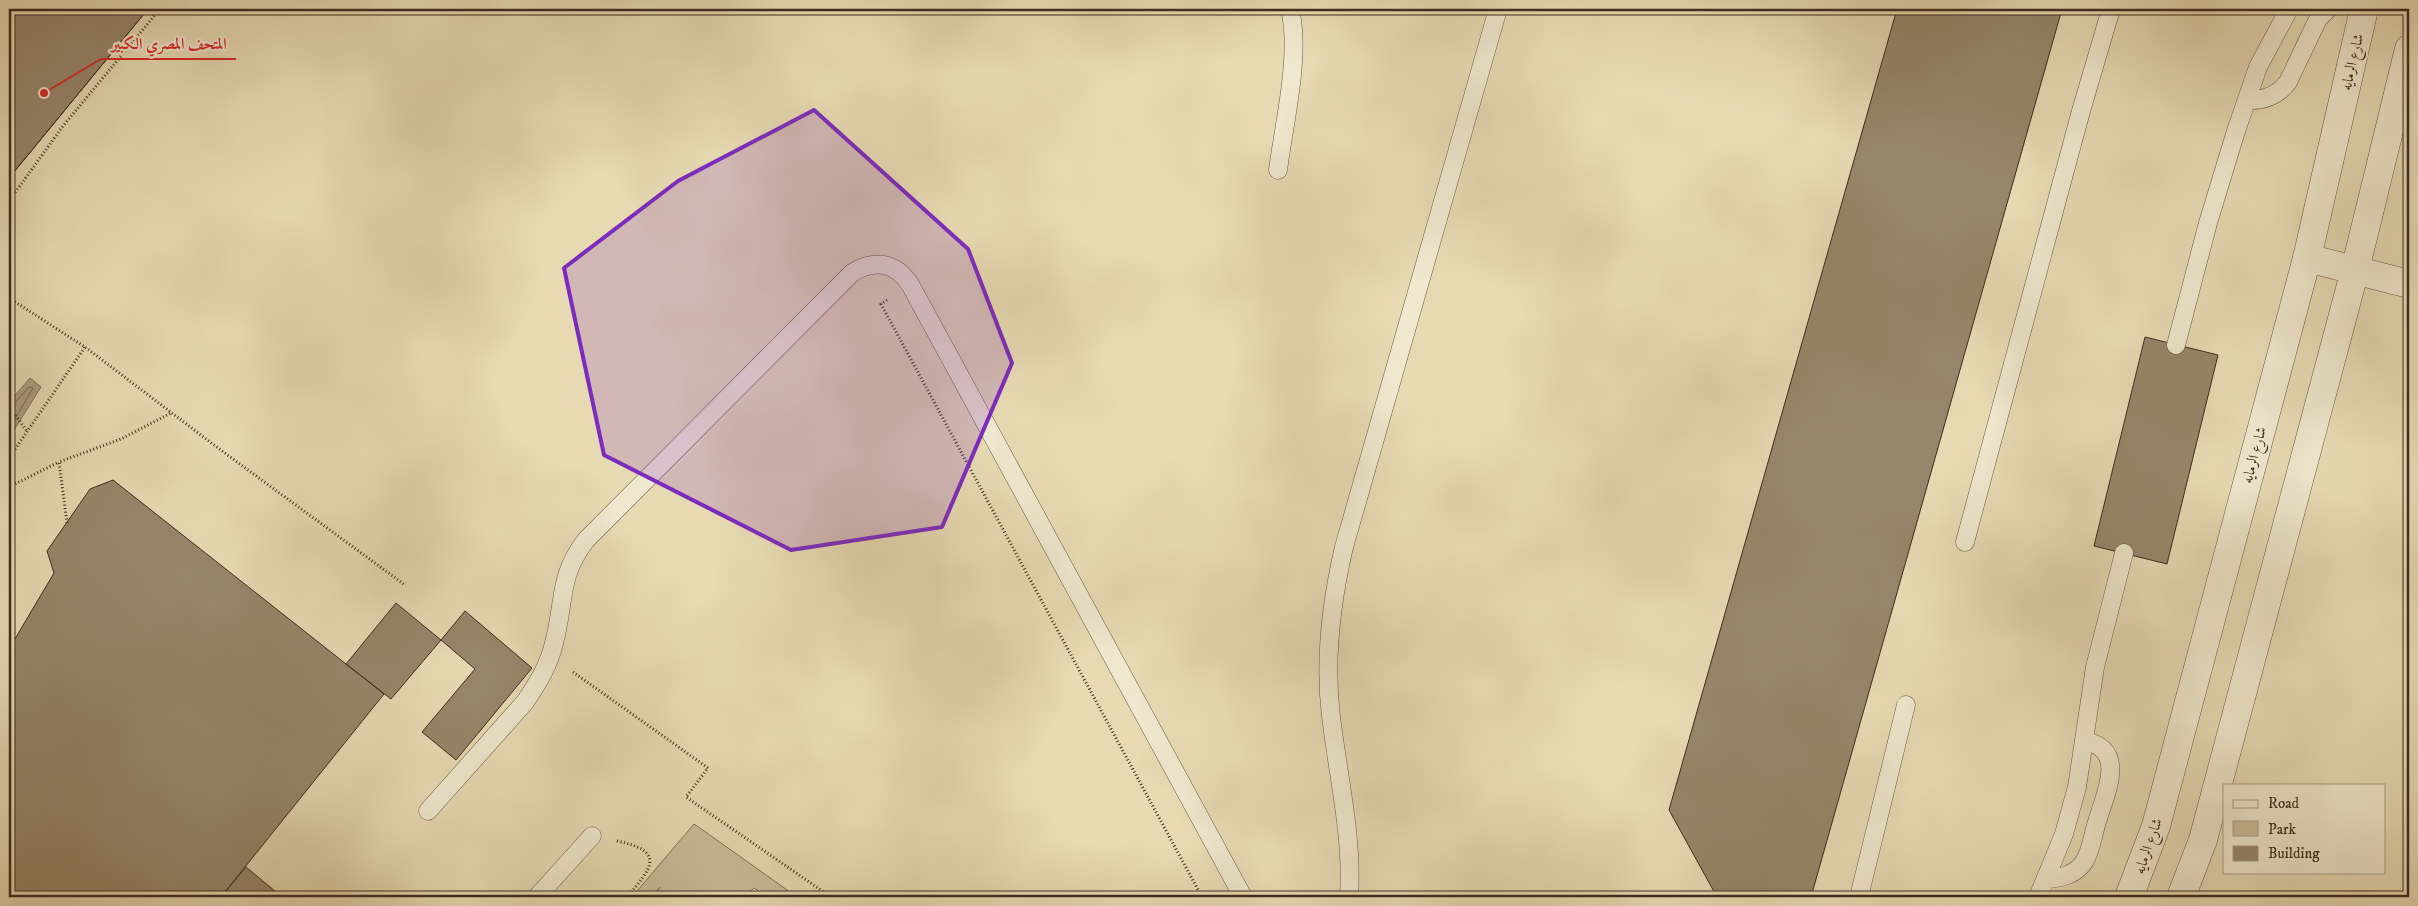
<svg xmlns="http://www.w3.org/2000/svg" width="2418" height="906" font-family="'IM FELL DW Pica',Amiri,serif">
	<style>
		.green { fill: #cabc9a; stroke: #84745c }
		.water { fill: #ae9e81; stroke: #82705a }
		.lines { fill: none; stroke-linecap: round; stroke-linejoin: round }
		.shore { stroke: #766450; stroke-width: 1 }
		.building { fill: #96866c; stroke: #3f2b1f }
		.service-casing { stroke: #695744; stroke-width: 19 }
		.minor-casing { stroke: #695744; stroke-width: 29 }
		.tertiary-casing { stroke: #695744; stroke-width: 29 }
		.path { stroke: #3f2b1f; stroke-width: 3; stroke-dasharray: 1 2.5; stroke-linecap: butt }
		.service { stroke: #efe7ce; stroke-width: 18 }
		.minor { stroke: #efe7ce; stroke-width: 28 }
		.tertiary { stroke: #efe7ce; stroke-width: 28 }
		.marked { fill: #7b2cbf; fill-opacity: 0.2; stroke: #7b2cbf; stroke-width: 4; stroke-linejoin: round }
		.labels { text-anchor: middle; stroke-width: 4.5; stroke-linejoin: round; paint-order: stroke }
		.street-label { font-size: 15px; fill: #3f2b1f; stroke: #efe7ce }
		.leader { fill: none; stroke: #d62828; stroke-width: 2 }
		.callout-dot { fill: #d62828; stroke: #efe7ce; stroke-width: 2 }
		.callout-label { font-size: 16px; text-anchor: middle; font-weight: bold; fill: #d62828; stroke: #efe7ce; stroke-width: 4.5; stroke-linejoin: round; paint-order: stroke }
	</style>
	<rect width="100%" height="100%" fill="#e7dab3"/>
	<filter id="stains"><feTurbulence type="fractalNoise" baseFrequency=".004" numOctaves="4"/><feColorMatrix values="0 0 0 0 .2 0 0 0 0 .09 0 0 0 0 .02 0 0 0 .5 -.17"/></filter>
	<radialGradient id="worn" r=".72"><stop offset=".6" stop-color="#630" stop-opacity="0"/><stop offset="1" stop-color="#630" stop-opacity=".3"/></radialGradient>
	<path class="green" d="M694,824L707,833L797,897H768L754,888L745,897H653L660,887L652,897H632Z"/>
	<path class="water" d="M30,378L41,387L9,438V402Z"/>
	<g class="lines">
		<path class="shore" d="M9,405L14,404L29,387L33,388L9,429"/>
	</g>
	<path class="building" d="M9,9H148L9,178Z
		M9,9H148L9,178Z
		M1897,9H2062L1811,897H1717L1669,810Z
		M2145,337L2218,355L2167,564L2094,546Z
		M113,480L384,694L221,897H9V649L54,573L47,551L90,489Z
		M396,603L441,640L391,699L346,664Z
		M465,611L532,668L456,760L422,732L475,669L441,640Z
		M246,867L282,897H221Z"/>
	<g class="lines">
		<defs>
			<path id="service" d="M2247,100C2264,101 2278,95 2288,82L2318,19L2328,9
				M1278,170C1284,123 1301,55 1290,9
				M2176,345L2208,223L2236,131L2258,67L2289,9
				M1965,542L2081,111L2111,9
				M428,811L525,702C538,683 549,665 554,643C565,602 558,576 586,540L852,273C875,258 897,263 911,286L1243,897
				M2047,879C2061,878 2075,875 2084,862C2091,852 2093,834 2097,822C2105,794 2128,750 2085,741
				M537,897L592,836
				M1349,897C1353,836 1338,777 1331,716C1324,659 1331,603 1344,547L1498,9
				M1859,897L1906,705
				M2038,897L2064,834L2077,787L2095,667L2124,553"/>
			<path id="minor" d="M2307,258L2409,284"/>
			<path id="tertiary" d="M2129,897L2156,826L2307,258L2364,9
				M2181,897L2203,840L2355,270L2409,49"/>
		</defs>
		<use href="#service" class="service-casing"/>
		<use href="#minor" class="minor-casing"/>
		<use href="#tertiary" class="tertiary-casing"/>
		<path class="path" d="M9,201L63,126L160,9
			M9,298L85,347L218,448L405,585
			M887,300L881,304L1202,897
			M9,407L27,431
			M9,458L85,347
			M9,487L59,462
			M67,523L59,462L121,439L171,413
			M573,672L708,768L686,797L831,897
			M617,841C667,851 651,869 627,897
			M754,897L757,893L762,897"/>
		<use href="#service" class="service"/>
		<use href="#minor" class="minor"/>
		<use href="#tertiary" class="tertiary"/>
	</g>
	<path class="marked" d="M814,110L968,249L1012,363L942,527L791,550L604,455L564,268L678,181Z"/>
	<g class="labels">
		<g class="street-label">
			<text transform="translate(2352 62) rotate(-77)" y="5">شارع الرمايه</text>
			<text transform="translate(2254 455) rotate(-75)" y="5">شارع الرمايه</text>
			<text transform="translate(2148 846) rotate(-71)" y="5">شارع الرمايه</text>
		</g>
	</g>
	<path class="leader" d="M44 93L101 59H236"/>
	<circle class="callout-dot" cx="44" cy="93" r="5"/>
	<g class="callout-label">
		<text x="169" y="49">المتحف المصري الكبير</text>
	</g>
	<rect width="2418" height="906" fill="none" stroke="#e7dab3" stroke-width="30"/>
	<rect x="10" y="10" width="2398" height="886" fill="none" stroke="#3f2b1f" stroke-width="2.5"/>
	<rect x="15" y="15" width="2388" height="876" fill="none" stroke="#3f2b1f"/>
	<rect x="2223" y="784" width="162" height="90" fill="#efe7ce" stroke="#a99c88"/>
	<rect x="2233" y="800" width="25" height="8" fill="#efe7ce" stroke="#a99c88"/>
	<text x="2268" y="808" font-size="15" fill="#3f2b1f">Road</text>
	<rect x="2233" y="821" width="25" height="15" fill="#cabc9a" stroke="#a99c88"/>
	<text x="2268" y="834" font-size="15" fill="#3f2b1f">Park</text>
	<rect x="2233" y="846" width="25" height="15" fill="#96866c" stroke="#a99c88"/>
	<text x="2268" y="858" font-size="15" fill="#3f2b1f">Building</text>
	<rect width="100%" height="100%" filter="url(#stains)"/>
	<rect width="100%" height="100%" fill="url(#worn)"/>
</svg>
